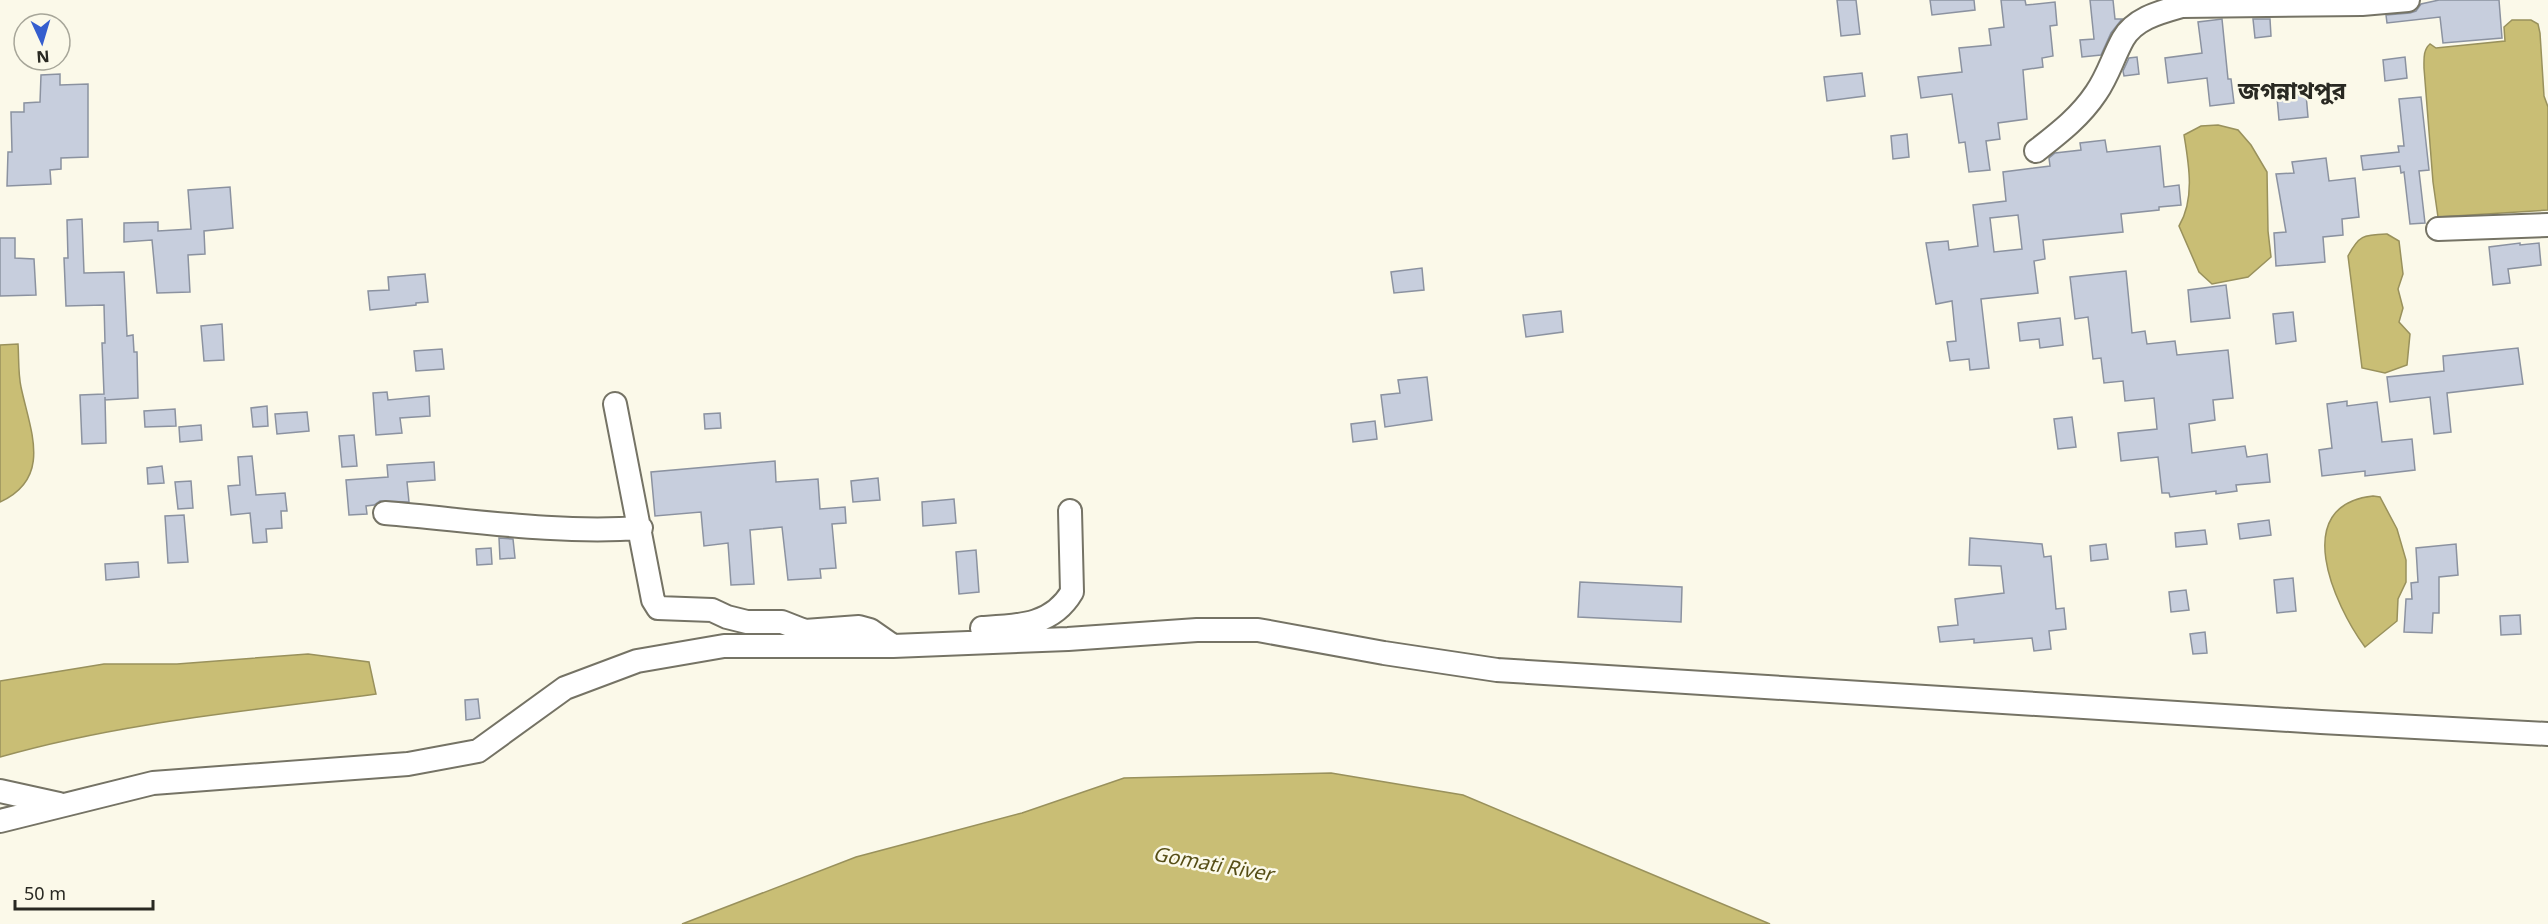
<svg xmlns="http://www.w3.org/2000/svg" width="2548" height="924" font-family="Georgia,'Noto Sans Bengali',serif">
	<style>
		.water { fill: #c9be75; stroke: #99915c; stroke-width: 1.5 }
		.building { fill: #c7cedd; stroke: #8b92a0; stroke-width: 1.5; fill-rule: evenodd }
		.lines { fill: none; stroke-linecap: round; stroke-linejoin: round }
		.minor-casing { stroke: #757365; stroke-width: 26 }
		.minor { stroke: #fff; stroke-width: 22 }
		.labels { text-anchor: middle; stroke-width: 5; stroke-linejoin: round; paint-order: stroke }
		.water-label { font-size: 20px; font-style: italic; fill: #564e16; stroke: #fbf9e9 }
		.district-label { font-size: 24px; font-weight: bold; fill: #292922; stroke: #fbf9e9 }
	</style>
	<rect width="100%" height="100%" fill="#fbf9e9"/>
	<path class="water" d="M2512,20H2531L2538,24L2540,33L2544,96L2548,107V210L2438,217L2433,182L2424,68C2424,59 2423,50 2430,44L2436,48L2505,41L2504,27Z
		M2218,125L2238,130L2251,145L2267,172L2268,231L2271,257L2248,277L2212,284L2199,272L2179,226C2195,199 2189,165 2184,135L2201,126Z
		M2387,234L2399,241L2403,274L2398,289L2403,308L2399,322L2410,334L2407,365L2385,373L2362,368L2348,256C2359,235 2363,235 2387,234Z
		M18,344C19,358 18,373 21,387C30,430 53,478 0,502V345Z
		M2373,496L2380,497L2397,529L2406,560V582L2398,599L2397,621L2365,647C2334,605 2289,505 2373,496Z
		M308,654L369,662L376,694C250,711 122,722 0,757V681L104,664H177Z
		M1331,773L1463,795L1770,924H682L856,857L1022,813L1124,778Z"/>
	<path class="building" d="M1837,0H1856L1860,34L1841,36Z
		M1930,0H1974L1975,10L1932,15Z
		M2001,0H2025L2026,5L2055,2L2057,25L2050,26L2053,56L2042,58L2043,67L2023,70L2027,119L1998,123L2000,139L1986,141L1990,170L1969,172L1965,142L1959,143L1952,94L1921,98L1918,77L1962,72L1959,48L1991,45L1989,29L2004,27Z
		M2090,0H2113L2115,19H2122L2111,33L2101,55L2082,57L2080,40L2094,39Z
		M2439,0H2499L2502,38L2443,43L2440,17L2387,23L2386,15L2410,13L2416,11L2421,4Z
		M2222,19L2228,79H2231L2234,103L2210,106L2207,78L2168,83L2165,58L2202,53L2198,22Z
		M2253,19H2270L2271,36L2255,38Z
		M2137,57L2139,74L2124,76L2123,71L2129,58Z
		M2405,57L2407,78L2385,81L2383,60Z
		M1862,73L1865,96L1827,101L1824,77Z
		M60,74V85L88,84V157L61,158V169L50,170L51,184L7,186L8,152H12L11,112H24V103L40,102L41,75Z
		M2306,94L2308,117L2279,120L2277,97Z
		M2421,97L2429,170L2419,171L2425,223L2410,224L2404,172L2401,173L2400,166L2363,170L2361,156L2399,152L2398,146H2404L2399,99Z
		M1907,134L1909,157L1893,159L1891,136Z
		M2105,140L2107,152L2160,146L2164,187L2179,185L2181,205L2159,207V210L2121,214L2123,232L2043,240L2045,259L2034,261L2038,293L1981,299L1989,368L1970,370L1969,359L1950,361L1947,342L1956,341L1952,301L1936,304L1926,243L1948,241L1949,250L1978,246L1973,205L2006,201L2003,172L2050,166L2049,158L2055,153L2081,150L2080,143ZM2018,215L2022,249L1994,252L1990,218Z
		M2326,158L2329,181L2355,178L2359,217L2342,219L2343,235L2323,237L2325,262L2276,266L2274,233L2286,232L2276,174L2294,173L2292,162Z
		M230,187L233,228L204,231L205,254L188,255L190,292L157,293L152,240L124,242V223L158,222V231L191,229L188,190Z
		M82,219L84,273L124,272L127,336L133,335L134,352H137L138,398L105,400V397L106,443L82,444L80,395L104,394L102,343H105L104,305L66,306L64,258H68L67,220Z
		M0,238H15V258L34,259L36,295L0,296Z
		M2520,243V245L2539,243L2541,265L2508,269L2510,283L2493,285L2489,247Z
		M1422,268L1424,290L1394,293L1391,272Z
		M2126,271L2132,333L2145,331L2147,344L2175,341L2177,355L2228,350L2233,398L2213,400L2215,420L2189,424L2192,453L2245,446L2247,457L2267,454L2270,482L2236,485L2237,491L2216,494V491L2170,497L2169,493H2162L2158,457L2121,461L2118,433L2157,429L2154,398L2125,401L2123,381L2104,383L2101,358L2093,359L2088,317L2075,319L2070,277Z
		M425,274L428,302L416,303V305L370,310L368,291L389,290L388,277Z
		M2226,285L2230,318L2191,322L2188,290Z
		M1561,311L1563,332L1526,337L1523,315Z
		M2293,312L2296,341L2276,344L2273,314Z
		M2060,318L2063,345L2040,348L2039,339L2020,341L2018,323Z
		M222,324L224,360L204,361L201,326Z
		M2518,348L2523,384L2447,393L2451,432L2434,434L2430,397L2390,402L2387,377L2444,371L2443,356Z
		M442,349L444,369L416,371L414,351Z
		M1427,377L1432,420L1385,427L1381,395L1400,393L1398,380Z
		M387,392L388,400L429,396L430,416L400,418L402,433L376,435L373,393Z
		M2347,401V406L2377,402L2382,442L2412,439L2415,470L2365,476V471L2322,476L2319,450L2332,448L2327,404Z
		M267,406L268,426L253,427L251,408Z
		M175,409L176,426L145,427L144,411Z
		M307,412L309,431L277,434L275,414Z
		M720,413L721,428L705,429L704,414Z
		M2072,417L2076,447L2058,449L2054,419Z
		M1375,421L1377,439L1353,442L1351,424Z
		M201,425L202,440L180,442L179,427Z
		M354,435L357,466L342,467L339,436Z
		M252,456L256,495L285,493L287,511H281L282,528L266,529L267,542L253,543L250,513L231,515L228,486L240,485L238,457Z
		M775,461L776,482L818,479L820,509L845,507L846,523L832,524L836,568L820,569L821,578L788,580L782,527L750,530L754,584L731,585L728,543L704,546L701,512L655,516L651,472Z
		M434,462L435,480L407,482L409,502L380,501L374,505L366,506L367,514L349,515L346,480L388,477L387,465Z
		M162,466L164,483L148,484L147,468Z
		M878,478L880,500L853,502L851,481Z
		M191,481L193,508L178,509L175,482Z
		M954,499L956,523L923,526L922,502Z
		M184,515L188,562L168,563L165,516Z
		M2269,520L2271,535L2240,539L2238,524Z
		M2205,530L2207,544L2176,547L2175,533Z
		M499,538L513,539L515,558L500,559Z
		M1970,538L2042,544L2044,557L2051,556L2056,609L2064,608L2066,629L2049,631L2051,649L2034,651L2032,638L1974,643V639L1940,642L1938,627L1958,625L1955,599L2004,593L2001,566L1969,565Z
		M2106,544L2108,559L2091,561L2090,546Z
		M2456,544L2458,575L2439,577V613H2433L2432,633L2404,632L2406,599H2412L2411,583L2418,582L2416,548Z
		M491,548L492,564L477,565L476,549Z
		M976,550L979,592L959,594L956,552Z
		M138,562L139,577L106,580L105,564Z
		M2293,578L2296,611L2277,613L2274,580Z
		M1580,582L1682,587L1681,622L1578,617Z
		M2186,590L2189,610L2171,612L2169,592Z
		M2520,615L2521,634L2501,635L2500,616Z
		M2205,632L2207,653L2193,654L2190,634Z
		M478,699L480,718L466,720L465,700Z"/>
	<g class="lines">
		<defs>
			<path id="minor" d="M2036,151C2059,133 2080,117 2096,93C2108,76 2113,57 2123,39C2135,18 2161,12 2182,6L2362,4L2408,0
				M2438,229L2548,225
				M615,404L653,600L658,608L712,610L727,617L747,622H782L805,631L859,627L870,630L893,646
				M385,513C470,520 555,534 641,528
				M982,628C1018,626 1052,626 1072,592L1070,511
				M0,791L59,804
				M0,821L153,783L408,764L478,751L565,688L637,661L724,646H893L1068,639L1197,630H1258L1384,653L1497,670L2321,722L2548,734"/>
		</defs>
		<use href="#minor" class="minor-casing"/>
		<use href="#minor" class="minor"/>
	</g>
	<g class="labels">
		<g class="water-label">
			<text transform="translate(1213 864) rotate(10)" y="7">Gomati River</text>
		</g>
		<g class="district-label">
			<text x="2292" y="99">জগন্নাথপুর</text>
		</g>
	</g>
	<g transform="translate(42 42) rotate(176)"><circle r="28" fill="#fbf9e9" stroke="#a7a699" stroke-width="1.5"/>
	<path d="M0-4.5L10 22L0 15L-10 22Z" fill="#355ece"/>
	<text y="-9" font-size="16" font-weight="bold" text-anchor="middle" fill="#292922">N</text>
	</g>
	<path d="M15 900v9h138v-9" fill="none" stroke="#292922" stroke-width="3"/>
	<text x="24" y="900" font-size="18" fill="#292922" stroke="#fbf9e9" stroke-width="4.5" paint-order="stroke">50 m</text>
</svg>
